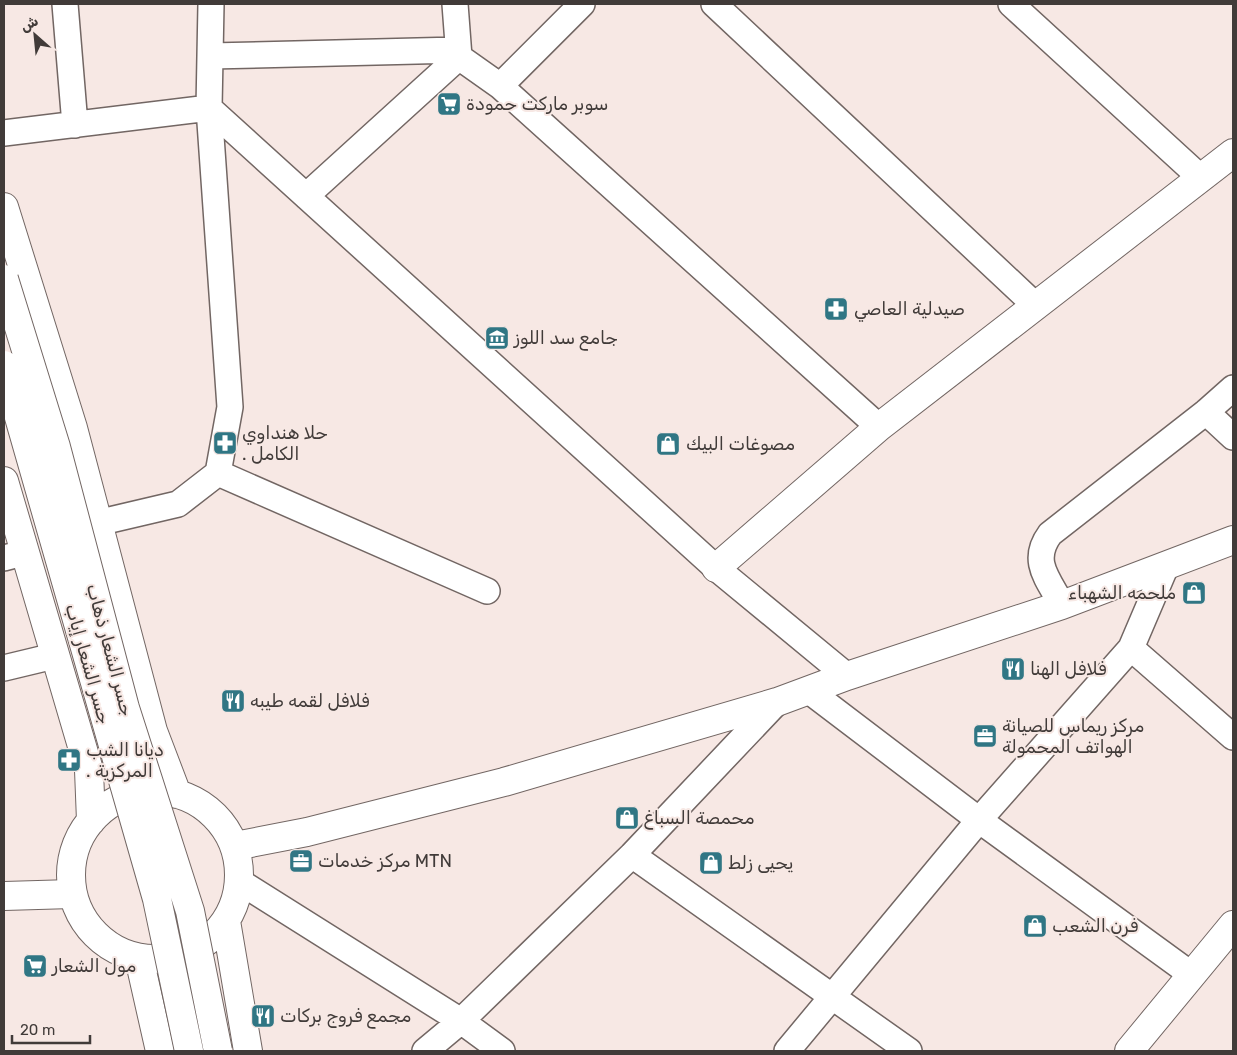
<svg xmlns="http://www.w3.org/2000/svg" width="1237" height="1055" font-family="Rubik,'Noto Naskh Arabic',sans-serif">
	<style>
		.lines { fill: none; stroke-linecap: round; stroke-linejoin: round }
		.minor-casing { stroke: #726663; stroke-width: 28 }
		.tertiary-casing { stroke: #726663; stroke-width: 30 }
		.secondary-casing { stroke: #726663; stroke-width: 30 }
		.primary-casing { stroke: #726663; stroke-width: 30 }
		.minor { stroke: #fff; stroke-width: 25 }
		.tertiary { stroke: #fff; stroke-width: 28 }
		.secondary { stroke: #fff; stroke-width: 28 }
		.primary { stroke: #fff; stroke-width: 28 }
		.primary-bridge-casing { stroke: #726663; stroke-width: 30; stroke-linecap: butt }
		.primary-bridge { stroke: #fff; stroke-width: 28 }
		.labels { text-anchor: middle; stroke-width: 4; stroke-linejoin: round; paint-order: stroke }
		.poi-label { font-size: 18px; fill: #413b39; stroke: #f7e8e4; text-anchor: start }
		.street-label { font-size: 18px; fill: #413b39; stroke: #f7e8e4 }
	</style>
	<rect width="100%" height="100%" fill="#f7e8e4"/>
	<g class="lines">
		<defs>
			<path id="minor" d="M65,4L75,125
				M455,4L459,57L500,86L879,427
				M714,4L1036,306
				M1011,4L1201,178
				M210,56L458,50
				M500,86L582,4
				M4,133L209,108L716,568L847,676
				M306,196L459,57
				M1206,412L1233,437
				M218,473L487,591
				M97,523L178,504L218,473L230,407L209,108L211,4
				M4,558L23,553
				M1062,605C1048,579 1030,561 1050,534L1206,412L1233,388
				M1131,648L1233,737
				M4,668L54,656
				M808,690L979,820L1192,975
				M632,855L909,1051
				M240,882L461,1021L502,1051
				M425,1051L461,1021L632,855L777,702
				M787,1051L979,820L1131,648L1166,566"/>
			<path id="tertiary" d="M716,568L879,427L1233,153
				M1129,1051L1233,925"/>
			<path id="secondary" d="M235,846L307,832L504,782L777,702L847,676L1062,605L1233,540
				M4,896L72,894"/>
			<path id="primary" d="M4,207L73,428L153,731L177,794
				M4,481L89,770L91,821
				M71 875a84 84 0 1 1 168 0a84 84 0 1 1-168 0Z
				M226,921L248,1051
				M139,958L160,1051"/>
		</defs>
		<use href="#minor" class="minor-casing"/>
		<use href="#tertiary" class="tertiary-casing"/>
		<use href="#secondary" class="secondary-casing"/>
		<use href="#primary" class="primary-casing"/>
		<use href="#minor" class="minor"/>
		<use href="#tertiary" class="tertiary"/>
		<use href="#secondary" class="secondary"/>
		<use href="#primary" class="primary"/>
		<defs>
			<path id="primary-bridge" d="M4,279L56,447L125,708L190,911L218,1051
				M4,365L157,899L189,1051"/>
		</defs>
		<use href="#primary-bridge" class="primary-bridge-casing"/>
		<use href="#primary-bridge" class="primary-bridge"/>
	</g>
	<defs>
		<symbol id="supermarket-square" viewBox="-11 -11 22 22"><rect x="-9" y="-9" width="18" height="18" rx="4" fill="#307684" stroke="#f7e8e4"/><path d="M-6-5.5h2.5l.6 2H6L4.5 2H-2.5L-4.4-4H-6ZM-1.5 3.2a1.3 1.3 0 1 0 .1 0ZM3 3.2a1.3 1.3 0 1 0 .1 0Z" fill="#fff"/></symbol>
		<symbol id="pharmacy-square" viewBox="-11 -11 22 22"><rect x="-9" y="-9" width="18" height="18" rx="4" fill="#307684" stroke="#f7e8e4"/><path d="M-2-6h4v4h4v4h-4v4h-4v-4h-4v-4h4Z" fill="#fff"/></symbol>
		<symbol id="museum-square" viewBox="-11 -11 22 22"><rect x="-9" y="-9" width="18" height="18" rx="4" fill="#307684" stroke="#f7e8e4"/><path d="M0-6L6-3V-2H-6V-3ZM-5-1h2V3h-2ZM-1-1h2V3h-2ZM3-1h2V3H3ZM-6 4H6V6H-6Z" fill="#fff"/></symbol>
		<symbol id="shop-square" viewBox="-11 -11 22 22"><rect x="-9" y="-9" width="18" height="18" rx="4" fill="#307684" stroke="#f7e8e4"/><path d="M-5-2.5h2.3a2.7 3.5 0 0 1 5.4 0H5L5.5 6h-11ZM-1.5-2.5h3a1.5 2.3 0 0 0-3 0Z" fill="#fff"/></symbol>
		<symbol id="restaurant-square" viewBox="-11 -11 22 22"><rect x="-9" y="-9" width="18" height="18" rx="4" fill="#307684" stroke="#f7e8e4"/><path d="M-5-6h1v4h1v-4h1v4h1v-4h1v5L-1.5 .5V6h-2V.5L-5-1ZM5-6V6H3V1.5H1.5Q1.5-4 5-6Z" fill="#fff"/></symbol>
		<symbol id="office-square" viewBox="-11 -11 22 22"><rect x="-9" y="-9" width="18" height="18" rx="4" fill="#307684" stroke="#f7e8e4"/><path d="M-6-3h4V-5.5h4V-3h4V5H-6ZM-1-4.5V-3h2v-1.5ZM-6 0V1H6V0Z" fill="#fff"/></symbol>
	</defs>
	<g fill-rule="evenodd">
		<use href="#supermarket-square" x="435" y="90" width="28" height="28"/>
		<use href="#pharmacy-square" x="822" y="295" width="28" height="28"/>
		<use href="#museum-square" x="483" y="324" width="28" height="28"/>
		<use href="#pharmacy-square" x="211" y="429" width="28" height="28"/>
		<use href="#shop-square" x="654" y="430" width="28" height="28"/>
		<use href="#shop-square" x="1180" y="579" width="28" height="28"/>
		<use href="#restaurant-square" x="999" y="655" width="28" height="28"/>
		<use href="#restaurant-square" x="219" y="687" width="28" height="28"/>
		<use href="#office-square" x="971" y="722" width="28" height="28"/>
		<use href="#pharmacy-square" x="55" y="746" width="28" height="28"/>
		<use href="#shop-square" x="613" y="804" width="28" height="28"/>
		<use href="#office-square" x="287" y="847" width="28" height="28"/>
		<use href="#shop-square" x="697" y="849" width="28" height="28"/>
		<use href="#shop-square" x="1021" y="912" width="28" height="28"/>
		<use href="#supermarket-square" x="21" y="952" width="28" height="28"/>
		<use href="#restaurant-square" x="249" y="1002" width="28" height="28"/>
	</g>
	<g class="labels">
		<g class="poi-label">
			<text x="466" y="110">سوبر ماركت حمودة</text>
			<text x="854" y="315">صيدلية العاصي</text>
			<text x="514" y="344">جامع سد اللوز</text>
			<text x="242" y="439">حلا هنداوي<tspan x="242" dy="21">. الكامل</tspan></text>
			<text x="686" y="450">مصوغات البيك</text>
			<text x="1176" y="599" text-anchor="end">ملحمه الشهباء</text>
			<text x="1030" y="675">فلافل الهنا</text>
			<text x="250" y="707">فلافل لقمه طيبه</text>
			<text x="1002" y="732">مركز ريماس للصيانة<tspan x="1002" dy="21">الهواتف المحمولة</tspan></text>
			<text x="86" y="756">ديانا الشب<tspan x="86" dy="21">. المركزية</tspan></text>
			<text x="644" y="824">محمصة السباغ</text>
			<text x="318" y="867">مركز خدمات MTN</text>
			<text x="728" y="869">يحيى زلط</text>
			<text x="1052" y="932">فرن الشعب</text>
			<text x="52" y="972">مول الشعار</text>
			<text x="280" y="1022">مجمع فروج بركات</text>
		</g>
		<g class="street-label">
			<text transform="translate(110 650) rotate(75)" y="6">جسر الشعار ذهاب</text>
			<text transform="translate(88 664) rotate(74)" y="6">جسر الشعار إياب</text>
		</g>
	</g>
	<rect width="1237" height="1055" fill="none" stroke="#413b39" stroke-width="10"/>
	<g transform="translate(35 35) rotate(333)" stroke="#f7e8e4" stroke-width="4" paint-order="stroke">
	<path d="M0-4L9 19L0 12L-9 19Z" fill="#413b39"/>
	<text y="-8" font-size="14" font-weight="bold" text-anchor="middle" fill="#413b39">ش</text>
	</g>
	<path d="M12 1035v8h78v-8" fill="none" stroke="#413b39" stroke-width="2.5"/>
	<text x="20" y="1035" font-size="15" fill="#413b39" stroke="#f7e8e4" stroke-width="4" paint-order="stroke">20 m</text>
</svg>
